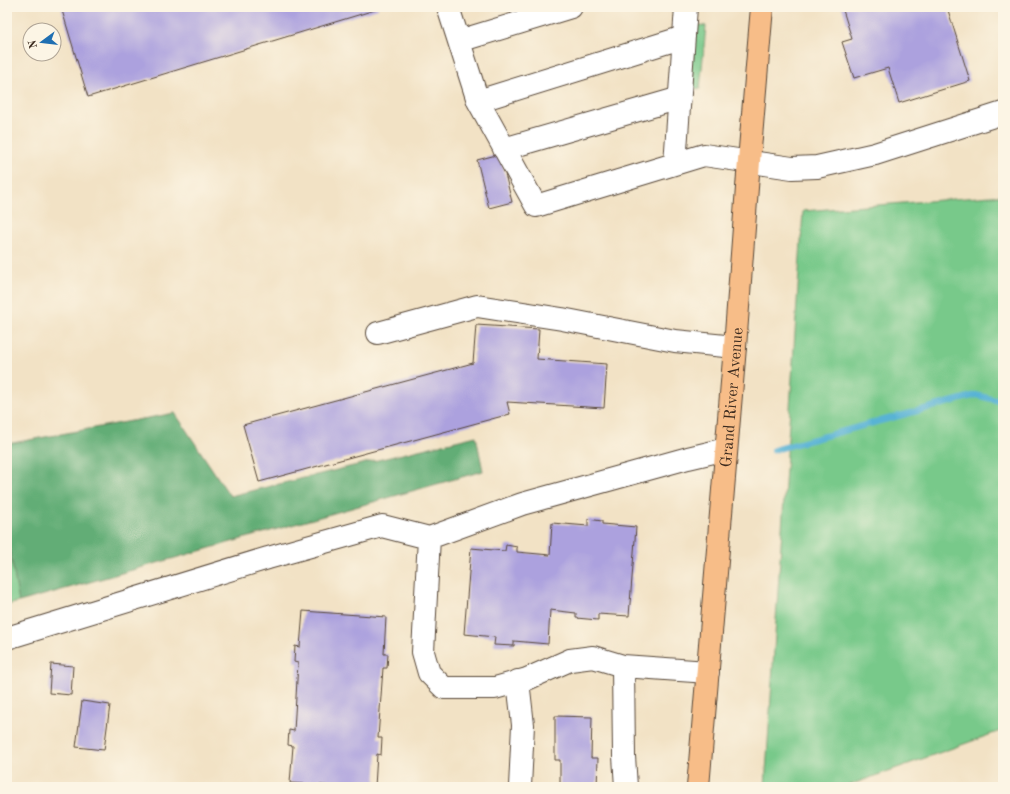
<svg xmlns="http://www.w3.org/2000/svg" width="1010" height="794" font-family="'Old Standard TT',serif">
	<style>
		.green { fill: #78c98a; stroke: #5a7a54 }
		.forest { fill: #62ad76; stroke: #4e6c4a }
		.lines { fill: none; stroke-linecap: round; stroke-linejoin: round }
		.stream { stroke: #58b3d5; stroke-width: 6 }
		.building { fill: #aca1de }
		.minor-casing { stroke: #564637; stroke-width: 24 }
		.major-casing { stroke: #564637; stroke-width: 24 }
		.minor { stroke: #fff; stroke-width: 22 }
		.major { stroke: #f7bd88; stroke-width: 22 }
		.labels { text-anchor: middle; stroke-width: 3; stroke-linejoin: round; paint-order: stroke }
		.street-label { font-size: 16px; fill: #3b2a1e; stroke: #fcf5e5 }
	</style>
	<rect width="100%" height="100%" fill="#fcf5e5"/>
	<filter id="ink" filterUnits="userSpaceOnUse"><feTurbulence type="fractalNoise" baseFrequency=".025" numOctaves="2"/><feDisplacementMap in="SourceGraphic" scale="8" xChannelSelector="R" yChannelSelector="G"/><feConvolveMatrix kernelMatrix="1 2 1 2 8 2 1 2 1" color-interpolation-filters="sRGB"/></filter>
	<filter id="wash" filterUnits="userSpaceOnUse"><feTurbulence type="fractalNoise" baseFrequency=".012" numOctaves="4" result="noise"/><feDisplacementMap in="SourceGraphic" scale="16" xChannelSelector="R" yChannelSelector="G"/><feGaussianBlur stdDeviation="0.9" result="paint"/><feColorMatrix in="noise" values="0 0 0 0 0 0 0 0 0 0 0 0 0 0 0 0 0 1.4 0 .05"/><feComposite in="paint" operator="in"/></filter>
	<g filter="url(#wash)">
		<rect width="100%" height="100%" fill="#f2e2c5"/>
		<path class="green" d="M693,24L706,26L700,89L688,87Z
			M1003,195V730L844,787H765L803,211Z
			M7,533L19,602L7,605Z"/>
		<path class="forest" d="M175,413L230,496L476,436L483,471L19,602L7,533V444Z"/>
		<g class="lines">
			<path class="stream" d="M774,450L976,395L1003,402"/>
		</g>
		<g id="blocks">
			<path class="building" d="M61,7H378V9L88,97Z
				M842,7H947L970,81L899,103L888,68L854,78L842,42L852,39Z
				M500,154L512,202L489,208L477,160Z
				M476,325L539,329L537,359L607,364L604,408L507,402L510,414L259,482L243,425L473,363Z
				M588,519L602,521V524L636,527L629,616L598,614V620L576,618V613L550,610L548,644L514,641V646L494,645L495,637L464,634L471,548L505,551L506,545L517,547V552L550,555L552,523L588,526Z
				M303,611L386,617L384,654H388L387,668H383L378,738H382L381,755L377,754L375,787H350L290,783L293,746L288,745L289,730L294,731L298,663L294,662L295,646L300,647Z
				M51,664L73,666L71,695L49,693Z
				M82,701L110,705L104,750L76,747Z
				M555,716L592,717L591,758H598L597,787H560V760H555Z"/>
		</g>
	</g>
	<g filter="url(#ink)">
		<use href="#blocks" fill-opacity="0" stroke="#564637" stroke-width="1"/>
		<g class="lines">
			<defs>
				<path id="minor" d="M448,7L478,101L536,206L704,155L792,168L817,167L875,154L1003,113
					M459,41L571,7
					M478,101L684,37
					M504,149L680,98
					M675,164L686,7
					M378,333L477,306L562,319L675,341L735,347
					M429,538L423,652L429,673L444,688H495L527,679L570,660L593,657L623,666L708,672
					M7,638L268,558L382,526L429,538L522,504L688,458L726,449
					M623,666L624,756L626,787
					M518,681L523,725L520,787"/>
				<g id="major">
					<path id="s1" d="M698,787L735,347L749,161L762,7"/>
				</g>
			</defs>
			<use href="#minor" class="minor-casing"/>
			<use href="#major" class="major-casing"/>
			<use href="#minor" class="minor"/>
			<use href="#major" class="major"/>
		</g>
	</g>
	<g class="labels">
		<g class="street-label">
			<text dy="6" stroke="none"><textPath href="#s1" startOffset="391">Grand River Avenue</textPath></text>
		</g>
	</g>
	<rect width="1010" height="794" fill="none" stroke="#fcf5e5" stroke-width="24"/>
	<g transform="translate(42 42) rotate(255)"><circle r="19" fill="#fcf5e5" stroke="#afa495"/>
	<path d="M0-3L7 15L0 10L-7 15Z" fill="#1f6fb2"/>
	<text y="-6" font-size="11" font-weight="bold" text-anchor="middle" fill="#3b2a1e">N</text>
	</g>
</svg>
